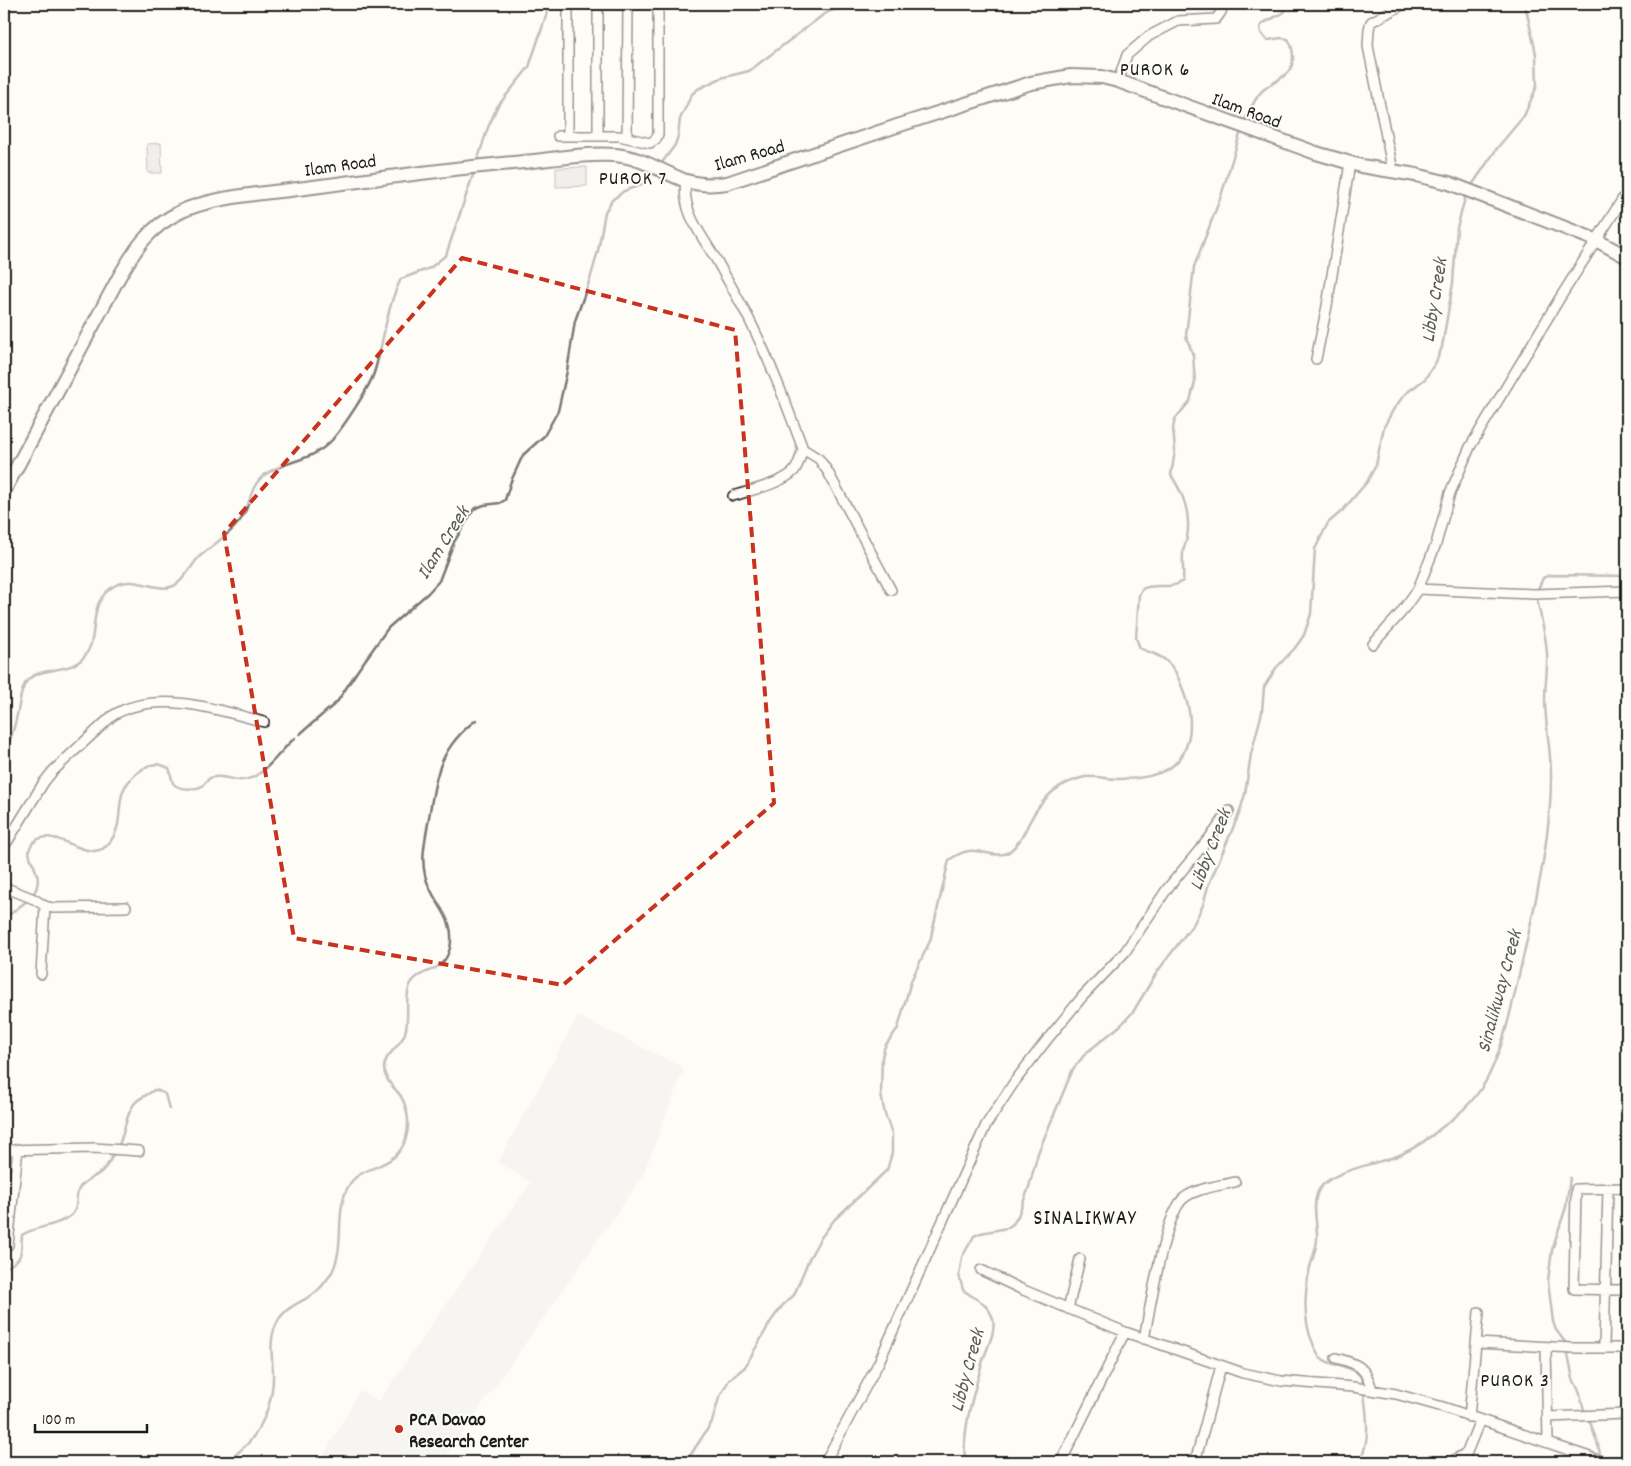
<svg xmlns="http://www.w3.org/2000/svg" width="1631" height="1466" font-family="Dekko,sans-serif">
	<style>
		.built { fill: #eeede9 }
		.green { fill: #e0dfdb; stroke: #7e7e7c }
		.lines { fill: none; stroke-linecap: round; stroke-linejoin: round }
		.stream { stroke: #797876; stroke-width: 2.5 }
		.street-casing { stroke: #1c1c1c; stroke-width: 12 }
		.secondary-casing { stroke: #1c1c1c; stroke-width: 16 }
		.street { stroke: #fdfcf7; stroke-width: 9 }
		.secondary { stroke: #fdfcf7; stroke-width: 12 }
		.marked { fill: none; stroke: #c8321e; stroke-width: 4; stroke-dasharray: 10 6; stroke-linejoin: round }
		.poi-dot { fill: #c8321e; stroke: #fdfcf7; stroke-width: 2 }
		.labels { text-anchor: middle; stroke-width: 4; stroke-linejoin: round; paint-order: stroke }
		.street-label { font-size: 19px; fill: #1c1c1c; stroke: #fdfcf7 }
		.poi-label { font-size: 19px; font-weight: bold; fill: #1c1c1c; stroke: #fdfcf7; text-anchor: start }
		.neighbourhood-label { font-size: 20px; letter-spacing: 1px; fill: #1c1c1c; stroke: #fdfcf7 }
		.water-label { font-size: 20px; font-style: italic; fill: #5a5a58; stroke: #fdfcf7 }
		.quarter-label { font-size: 21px; letter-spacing: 1px; fill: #1c1c1c; stroke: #fdfcf7 }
	</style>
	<rect width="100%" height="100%" fill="#fdfcf7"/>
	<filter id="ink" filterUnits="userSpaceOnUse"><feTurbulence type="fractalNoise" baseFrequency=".02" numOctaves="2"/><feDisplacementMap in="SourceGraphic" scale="10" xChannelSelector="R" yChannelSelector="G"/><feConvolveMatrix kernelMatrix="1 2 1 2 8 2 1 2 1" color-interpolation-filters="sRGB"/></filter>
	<g filter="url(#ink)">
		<path class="built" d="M578,1016L684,1068L642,1177L442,1462H320L360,1390L379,1401L531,1182L498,1162Z"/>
		<path class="green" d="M161,143L162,173H148L147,144Z
			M587,167V186L556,187V168Z"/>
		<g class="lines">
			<path class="stream" d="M1244,122C1249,112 1254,99 1262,91C1274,80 1293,77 1293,58C1293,51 1292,45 1288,39L1281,38L1268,40C1263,37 1260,33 1260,27C1265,19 1278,18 1285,11V4
				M477,162L487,130L497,107L529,67L550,4
				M661,164L675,145L678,136L680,119L692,94L698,89L721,78L749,71L823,15L830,11L853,5
				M1472,185L1498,147L1524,116L1537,86L1536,54L1525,4
				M1538,589L1543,578L1550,575L1627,576
				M300,734L337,702L358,670L388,628L428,593L439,581L454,542L474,509L484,505L500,503L505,500L511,481L523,455L544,436L558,411L567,371L575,321L591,276L598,251L605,212L612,200L624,191L641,185L655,172
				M4,755L8,747C11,737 15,726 17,715C20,704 20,691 26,682C39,665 69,675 84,657C102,635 84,602 116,585C136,574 163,597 178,583C186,576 192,565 199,557C212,545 235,531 243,516C251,502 250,487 263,476C285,459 311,463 332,440C344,426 368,390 374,373C384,342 386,308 401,279L430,268L446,255L474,172
				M32,896C50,872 19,858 33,843C54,821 90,870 110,842C123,825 117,808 123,791C128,779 144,764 158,764C161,765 165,766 169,768C171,772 171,779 173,783C177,790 196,790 202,786C205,784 207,780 210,778C220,774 232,780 241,780C263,780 280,750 295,738
				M4,919L28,900
				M118,1147C125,1133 125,1116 134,1104C138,1098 148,1095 154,1090H157L165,1094L169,1109
				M4,1269C25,1257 20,1256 22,1235C36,1226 55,1227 69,1217C81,1209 73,1197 80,1187C86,1179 96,1177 102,1171C107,1167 110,1161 113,1155
				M1565,1342L1556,1330L1553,1322L1548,1281L1552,1250L1566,1207L1570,1178
				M1568,1354L1573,1379L1579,1391L1584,1410
				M1364,1386C1359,1361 1335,1371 1320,1357C1315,1352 1313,1342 1310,1336C1303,1312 1305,1291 1310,1267C1313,1258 1316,1249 1317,1240C1318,1225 1312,1208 1317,1194C1324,1170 1381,1164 1402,1154C1416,1147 1430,1138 1441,1128C1459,1115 1478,1097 1488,1077C1504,1045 1511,1009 1519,975C1533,914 1550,845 1551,782C1552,754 1545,727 1545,699C1545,683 1548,668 1547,653C1546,634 1540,616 1537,598
				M1589,1419L1598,1445L1600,1454
				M227,1462C235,1455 243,1449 250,1441C265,1423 274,1397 273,1372C272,1357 269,1339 276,1325C283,1308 298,1304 312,1295C320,1290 327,1280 332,1272C346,1244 334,1213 348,1187C360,1163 396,1172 406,1138C410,1124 408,1107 400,1095C394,1087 385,1081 384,1069C384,1053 401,1047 405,1033C410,1018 404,998 410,985C419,967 443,976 450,948C457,916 431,903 425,875C421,858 425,841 428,823C436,778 437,750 476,720
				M686,1462L712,1422L719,1398L729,1380L745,1367L771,1321L783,1305L794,1295L809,1259L820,1239L834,1220L887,1170L892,1153V1134L885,1114L881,1095L882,1057L885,1046L898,1028L911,981L930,941L949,860C956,855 961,852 969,851C982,849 998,860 1010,851C1019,844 1022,837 1027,827C1035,810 1049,790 1067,783C1072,781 1079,778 1085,777C1097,776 1108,779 1119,779C1144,779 1177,774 1186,747C1191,733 1191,719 1188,706C1183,690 1178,669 1164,659C1157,654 1147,652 1140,648L1136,638L1139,595L1142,589C1157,582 1169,591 1183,581C1184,571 1182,562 1183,553C1183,548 1186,543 1187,538C1191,514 1184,495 1171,475L1175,451L1173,428L1175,419L1190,401L1195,382L1193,355L1186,336L1194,267L1221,196L1241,131
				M965,1462C962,1428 974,1393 983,1360C987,1348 996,1332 993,1319C989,1304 975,1299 963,1290L959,1275L962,1257L974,1236L981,1233L1007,1228L1013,1224L1018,1216L1029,1187L1038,1153L1073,1069L1086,1053L1121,1025L1133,1012L1157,972L1194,923L1203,905L1208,886L1239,814L1245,794L1251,754L1262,712L1264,687L1276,668L1295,648L1304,635L1311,614L1315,549L1328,523L1343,510L1367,482L1376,465L1384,427L1393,410L1405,394L1425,379L1436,362L1442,347L1453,283L1457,228L1465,198
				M1359,1462C1371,1441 1367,1417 1364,1393"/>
			<defs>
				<path id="street" d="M1118,81L1127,55L1149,36L1178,21L1216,19L1221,12L1223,4
					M558,136H619L650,143L656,139L658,134V4
					M568,136V10L571,4
					M598,136V4
					M627,137L628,4
					M1393,171L1368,46L1369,29L1371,22L1404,4
					M686,181C681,212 702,235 717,261C728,281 740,301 750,321C771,363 787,406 803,449C800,457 799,465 794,471C783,483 749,491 733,496
					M1316,359L1327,306L1350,163
					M803,449L819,459L828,472L891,590
					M1418,589L1534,594L1627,591
					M1373,644L1400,614L1418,589L1436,544L1450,493L1470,447L1558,301L1627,192
					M4,847L44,782L53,771L112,716C155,688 220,710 264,722
					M4,887L34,899L45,906L53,908L126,907
					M41,974L45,906
					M4,1150L94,1148L139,1151
					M1627,1188L1576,1189L1574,1289L1620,1290L1627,1287
					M8,1245L18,1149
					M981,1270L1021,1289L1125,1332L1243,1373L1281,1381L1353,1387L1396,1394L1443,1407L1604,1462
					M1068,1309L1080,1259
					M1144,1339C1150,1310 1164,1214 1184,1198C1197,1188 1219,1186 1235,1182
					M1476,1343L1574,1348H1627
					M1546,1348L1548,1442
					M1604,1348L1608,1188
					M1336,1358C1358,1364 1365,1366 1372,1389
					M1469,1417L1479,1312
					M1548,1417L1627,1414
					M825,1462L878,1364L986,1125L1015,1081L1046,1041L1083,996L1125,952L1167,889L1215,831L1229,811
					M1061,1462L1125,1332
					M1195,1462L1221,1366
					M1451,1462L1466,1453
					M1463,1462L1480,1420"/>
				<path id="secondary" d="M4,491L119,277C136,248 148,228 180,212C212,196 270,193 306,188C379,178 451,168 524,162C554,159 585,153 615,155C641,157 662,172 686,181C699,185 714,185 727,183L900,125L1031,83L1071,76L1102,77L1118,81L1316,153L1361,166L1416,175L1449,183L1596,240L1627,257"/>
			</defs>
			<use href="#street" class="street-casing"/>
			<use href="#secondary" class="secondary-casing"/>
			<use href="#street" class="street"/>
			<use href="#secondary" class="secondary"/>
		</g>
	</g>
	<path d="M0 0H1631V1466H0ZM462,258L735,330L774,803L563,985L294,938L224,533Z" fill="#fdfcf7" fill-opacity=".55" fill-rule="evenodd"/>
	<path class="marked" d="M462,258L735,330L774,803L563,985L294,938L224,533Z"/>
	<circle class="poi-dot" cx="399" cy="1429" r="5"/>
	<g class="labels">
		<g class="street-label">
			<text transform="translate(1247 109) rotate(20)" y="7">Ilam Road</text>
			<text transform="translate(749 154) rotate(-16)" y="7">Ilam Road</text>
			<text transform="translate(340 164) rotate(-8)" y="7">Ilam Road</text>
		</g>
		<g class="poi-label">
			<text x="409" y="1425">PCA Davao<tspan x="409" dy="22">Research Center</tspan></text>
		</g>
		<g class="neighbourhood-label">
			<text x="1155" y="75">PUROK 6</text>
			<text x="633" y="184">PUROK 7</text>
			<text x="1515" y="1386">PUROK 3</text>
		</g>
		<g class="water-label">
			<text transform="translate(1433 300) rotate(-81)" y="7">Libby Creek</text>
			<text transform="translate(442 542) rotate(-58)" y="7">Ilam Creek</text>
			<text transform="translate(1209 849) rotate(-69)" y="7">Libby Creek</text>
			<text transform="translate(1498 991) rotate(-75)" y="7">Sinalikway Creek</text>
			<text transform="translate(966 1370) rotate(-75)" y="7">Libby Creek</text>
		</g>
		<g class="quarter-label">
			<text x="1085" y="1224">SINALIKWAY</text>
		</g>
	</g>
	<rect width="1631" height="1466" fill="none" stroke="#fdfcf7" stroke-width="20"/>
	<rect x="10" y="10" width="1611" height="1446" fill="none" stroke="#1c1c1c" stroke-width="2" filter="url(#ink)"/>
	<path d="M35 1424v8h112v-8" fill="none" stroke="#1c1c1c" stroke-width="2.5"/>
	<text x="42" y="1424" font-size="15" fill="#1c1c1c" stroke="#fdfcf7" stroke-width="4" paint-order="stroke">100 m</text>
</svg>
